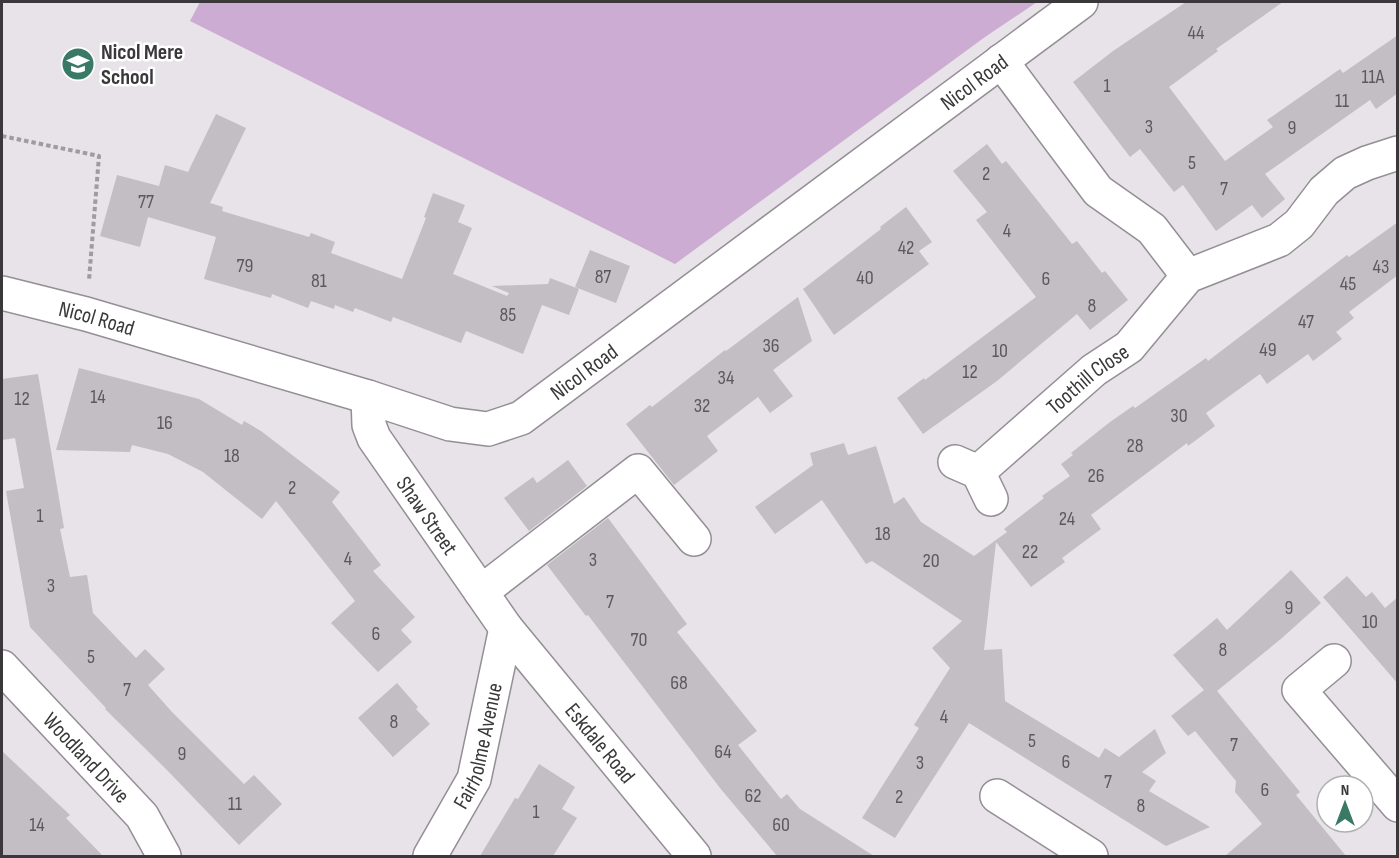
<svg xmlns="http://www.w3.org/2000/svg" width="1399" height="858" font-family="'Sofia Sans Condensed',sans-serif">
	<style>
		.green { fill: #ccacd2 }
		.building { fill: #c3bdc4 }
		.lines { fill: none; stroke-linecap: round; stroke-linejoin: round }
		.minor-casing { stroke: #948e95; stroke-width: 36 }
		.path { stroke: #9f9ba0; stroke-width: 4; stroke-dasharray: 4.5 3; stroke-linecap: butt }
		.minor { stroke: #fff; stroke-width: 33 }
		.labels { text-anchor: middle; stroke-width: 5; stroke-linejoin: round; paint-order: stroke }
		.number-label { font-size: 20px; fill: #5c595d }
		.poi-label { font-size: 22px; font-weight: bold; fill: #3a383b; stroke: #fff; text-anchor: start }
		.street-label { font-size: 22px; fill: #3a383b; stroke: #fff }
	</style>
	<rect width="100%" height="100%" fill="#e8e2e9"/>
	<path class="green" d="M200,2H1037L985,37L675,264L190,21Z"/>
	<path class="building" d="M1186,2H1283L1216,49L1218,51L1169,87L1225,161L1273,127L1267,120L1340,69L1343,73L1398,35V93L1376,109L1370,100L1265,174L1285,199L1262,218L1252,205L1216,231L1183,185L1174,192L1140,149L1130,157L1073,82L1113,51Z
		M216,114L246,128L210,203L223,207L222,211L309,237L311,233L335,242L331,253L402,279L426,218L424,217L433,193L465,205L458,222L472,228L453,274L507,296L509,293L492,286L548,284L550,278L579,289L569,315L542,305L523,354L466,331L461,343L393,317L391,322L355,308L353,312L335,305L334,309L311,301L308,308L272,294L271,298L204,279L216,237L148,217L140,247L100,236L117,175L159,186L165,165L188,172Z
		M987,144L1002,164L1006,161L1072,244L1077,241L1102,273L1105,271L1128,300L1090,330L1077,314L997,381L923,434L897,398L924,378L925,380L1036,297L976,220L987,212L953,171Z
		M906,207L932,242L919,251L929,264L834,335L803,289L881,229L880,227Z
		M1398,222V275L1349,312L1354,318L1336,332L1342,339L1313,361L1308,354L1267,384L1260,374L1206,413L1215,426L1188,446L1187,443L1091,515L1101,529L1062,558L1065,562L1031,587L996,542L984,650L1002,649L1005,701L1099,758L1105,748L1119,757L1155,729L1166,753L1142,772L1156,781L1149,791L1210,827L1166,846L969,723L895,838L862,818L919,728L914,725L950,668L932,648L962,621L872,561L866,564L822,500L775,534L755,507L813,465L810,453L844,443L848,455L876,446L894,504L904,497L921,522L974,556L1007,532L1004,529L1044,498L1042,496L1070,476L1061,464L1073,455L1071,453L1110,422L1133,406L1135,408L1206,358L1208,361L1347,255L1349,257Z
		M590,250L630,266L616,303L575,287Z
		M798,297L812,341L773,370L793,396L770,413L758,397L707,436L718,451L674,485L626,424L650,405L652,407L725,350L726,351Z
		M79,368L199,399L242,425L244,421L261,431L326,481L340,492L332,502L381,565L373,571L415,617L401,630L412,642L378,672L331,623L355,601L276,501L262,519L203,472L168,454L132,445L130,452L56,450Z
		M38,374L64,528L60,529L70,577L87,575L93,613L136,658L145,649L165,669L148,685L172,712L244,784L254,775L282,804L239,845L166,769L105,709L106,708L30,627L6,491L24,488L15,438L2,440V379Z
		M568,460L587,486L529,531L504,498L533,477L537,483Z
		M608,518L687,624L677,632L757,731L738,745L781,799L787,794L800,809L874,856H777L720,788L588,615L586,616L547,565Z
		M1291,570L1321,603L1282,638L1217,691L1300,792L1296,795L1346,856H1225L1262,824L1235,792L1236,781L1195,731L1188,736L1171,716L1204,690L1173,655L1217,618L1227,630Z
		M1347,576L1366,597L1372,592L1385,608L1398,597V684L1323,597Z
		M397,683L418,707L416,709L430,724L393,757L358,718Z
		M2,751L70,815L66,818L103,856H2Z
		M539,764L575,787L562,809L577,818L553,856H480L515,798L518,799Z"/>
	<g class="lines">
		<defs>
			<g id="minor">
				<path d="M1001,61L1098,191L1152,229L1188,276"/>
				<path id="s1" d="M2,293L86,314L368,397L450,424L488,429L521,418L1081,2"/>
				<path id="s2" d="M368,397L369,425L374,438L506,628L694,856"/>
				<path d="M955,462L978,472L991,499"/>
				<path id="s3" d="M978,472L1094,370L1129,347L1188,276L1279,240L1299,224L1324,191L1345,173L1367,163L1398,153"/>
				<path d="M481,592L638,471L694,539"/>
				<path d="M1334,661L1299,690L1398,805"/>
				<path id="s4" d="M2,667L142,816L164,856"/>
				<path d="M997,796L1091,856"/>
				<path id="s5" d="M430,856L474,779L506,628"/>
			</g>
		</defs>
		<use href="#minor" class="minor-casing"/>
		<path class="path" d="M2,136L99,156L89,280"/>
		<use href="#minor" class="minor"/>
	</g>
	<defs>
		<symbol id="school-disc" viewBox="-11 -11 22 22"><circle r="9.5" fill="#3b7967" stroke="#fff"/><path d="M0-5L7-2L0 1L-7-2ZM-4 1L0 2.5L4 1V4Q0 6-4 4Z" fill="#fff"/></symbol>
	</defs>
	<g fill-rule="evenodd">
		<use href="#school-disc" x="59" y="45" width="38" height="38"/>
	</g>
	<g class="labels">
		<g class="number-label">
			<text x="1196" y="39">44</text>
			<text x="1373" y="83">11A</text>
			<text x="1107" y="92">1</text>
			<text x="1342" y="107">11</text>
			<text x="1149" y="133">3</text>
			<text x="1292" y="134">9</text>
			<text x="1192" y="169">5</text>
			<text x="986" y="180">2</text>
			<text x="1224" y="195">7</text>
			<text x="146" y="208">77</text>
			<text x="1007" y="237">4</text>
			<text x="906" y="254">42</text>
			<text x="245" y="272">79</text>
			<text x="1381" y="273">43</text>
			<text x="603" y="283">87</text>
			<text x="865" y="284">40</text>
			<text x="1046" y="285">6</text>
			<text x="319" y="287">81</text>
			<text x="1348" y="290">45</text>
			<text x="1092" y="312">8</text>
			<text x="508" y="321">85</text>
			<text x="1306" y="328">47</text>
			<text x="771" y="352">36</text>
			<text x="1268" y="356">49</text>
			<text x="1000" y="357">10</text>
			<text x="970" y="378">12</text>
			<text x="726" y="384">34</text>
			<text x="98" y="403">14</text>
			<text x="22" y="405">12</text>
			<text x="702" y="412">32</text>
			<text x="1179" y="422">30</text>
			<text x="165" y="429">16</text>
			<text x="1135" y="452">28</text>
			<text x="232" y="462">18</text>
			<text x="1096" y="482">26</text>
			<text x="292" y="494">2</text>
			<text x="40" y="522">1</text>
			<text x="1067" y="525">24</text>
			<text x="883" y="540">18</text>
			<text x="1030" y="558">22</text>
			<text x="348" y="565">4</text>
			<text x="593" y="566">3</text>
			<text x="931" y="567">20</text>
			<text x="51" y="592">3</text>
			<text x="610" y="608">7</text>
			<text x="1289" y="614">9</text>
			<text x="1370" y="628">10</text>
			<text x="376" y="640">6</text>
			<text x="639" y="646">70</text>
			<text x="1223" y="656">8</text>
			<text x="91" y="663">5</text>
			<text x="679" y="689">68</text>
			<text x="127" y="696">7</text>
			<text x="944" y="723">4</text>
			<text x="394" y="728">8</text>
			<text x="1032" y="747">5</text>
			<text x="1234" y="751">7</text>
			<text x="723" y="758">64</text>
			<text x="182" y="760">9</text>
			<text x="1066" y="768">6</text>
			<text x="920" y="769">3</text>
			<text x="1108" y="788">7</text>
			<text x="1265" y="796">6</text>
			<text x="753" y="802">62</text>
			<text x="899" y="803">2</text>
			<text x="235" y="810">11</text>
			<text x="1141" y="812">8</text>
			<text x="536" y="818">1</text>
			<text x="37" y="831">14</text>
			<text x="781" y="831">60</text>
		</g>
		<g class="poi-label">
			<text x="101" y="59">Nicol Mere<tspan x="101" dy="25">School</tspan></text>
		</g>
		<g class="street-label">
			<text dy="8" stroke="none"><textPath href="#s1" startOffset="1104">Nicol Road</textPath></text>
			<text dy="8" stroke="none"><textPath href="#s1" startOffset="98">Nicol Road</textPath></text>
			<text dy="8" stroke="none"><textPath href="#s1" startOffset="618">Nicol Road</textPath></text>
			<text dy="8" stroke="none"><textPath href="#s3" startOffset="144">Toothill Close</textPath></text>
			<text dy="8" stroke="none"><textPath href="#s2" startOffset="136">Shaw Street</textPath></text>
			<text dy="8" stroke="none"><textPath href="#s2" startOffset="422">Eskdale Road</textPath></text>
			<text dy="8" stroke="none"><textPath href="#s5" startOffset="122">Fairholme Avenue</textPath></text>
			<text dy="8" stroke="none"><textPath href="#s4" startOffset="124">Woodland Drive</textPath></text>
		</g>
	</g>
	<rect width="1399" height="858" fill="none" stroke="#3a383b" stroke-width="6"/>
	<g transform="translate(1345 804)"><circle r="28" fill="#ffffff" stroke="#b0afb1" stroke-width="1.5"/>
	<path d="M0-4.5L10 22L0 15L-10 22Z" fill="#3b7967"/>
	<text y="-9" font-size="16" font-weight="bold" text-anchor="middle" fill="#3a383b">N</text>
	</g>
</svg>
